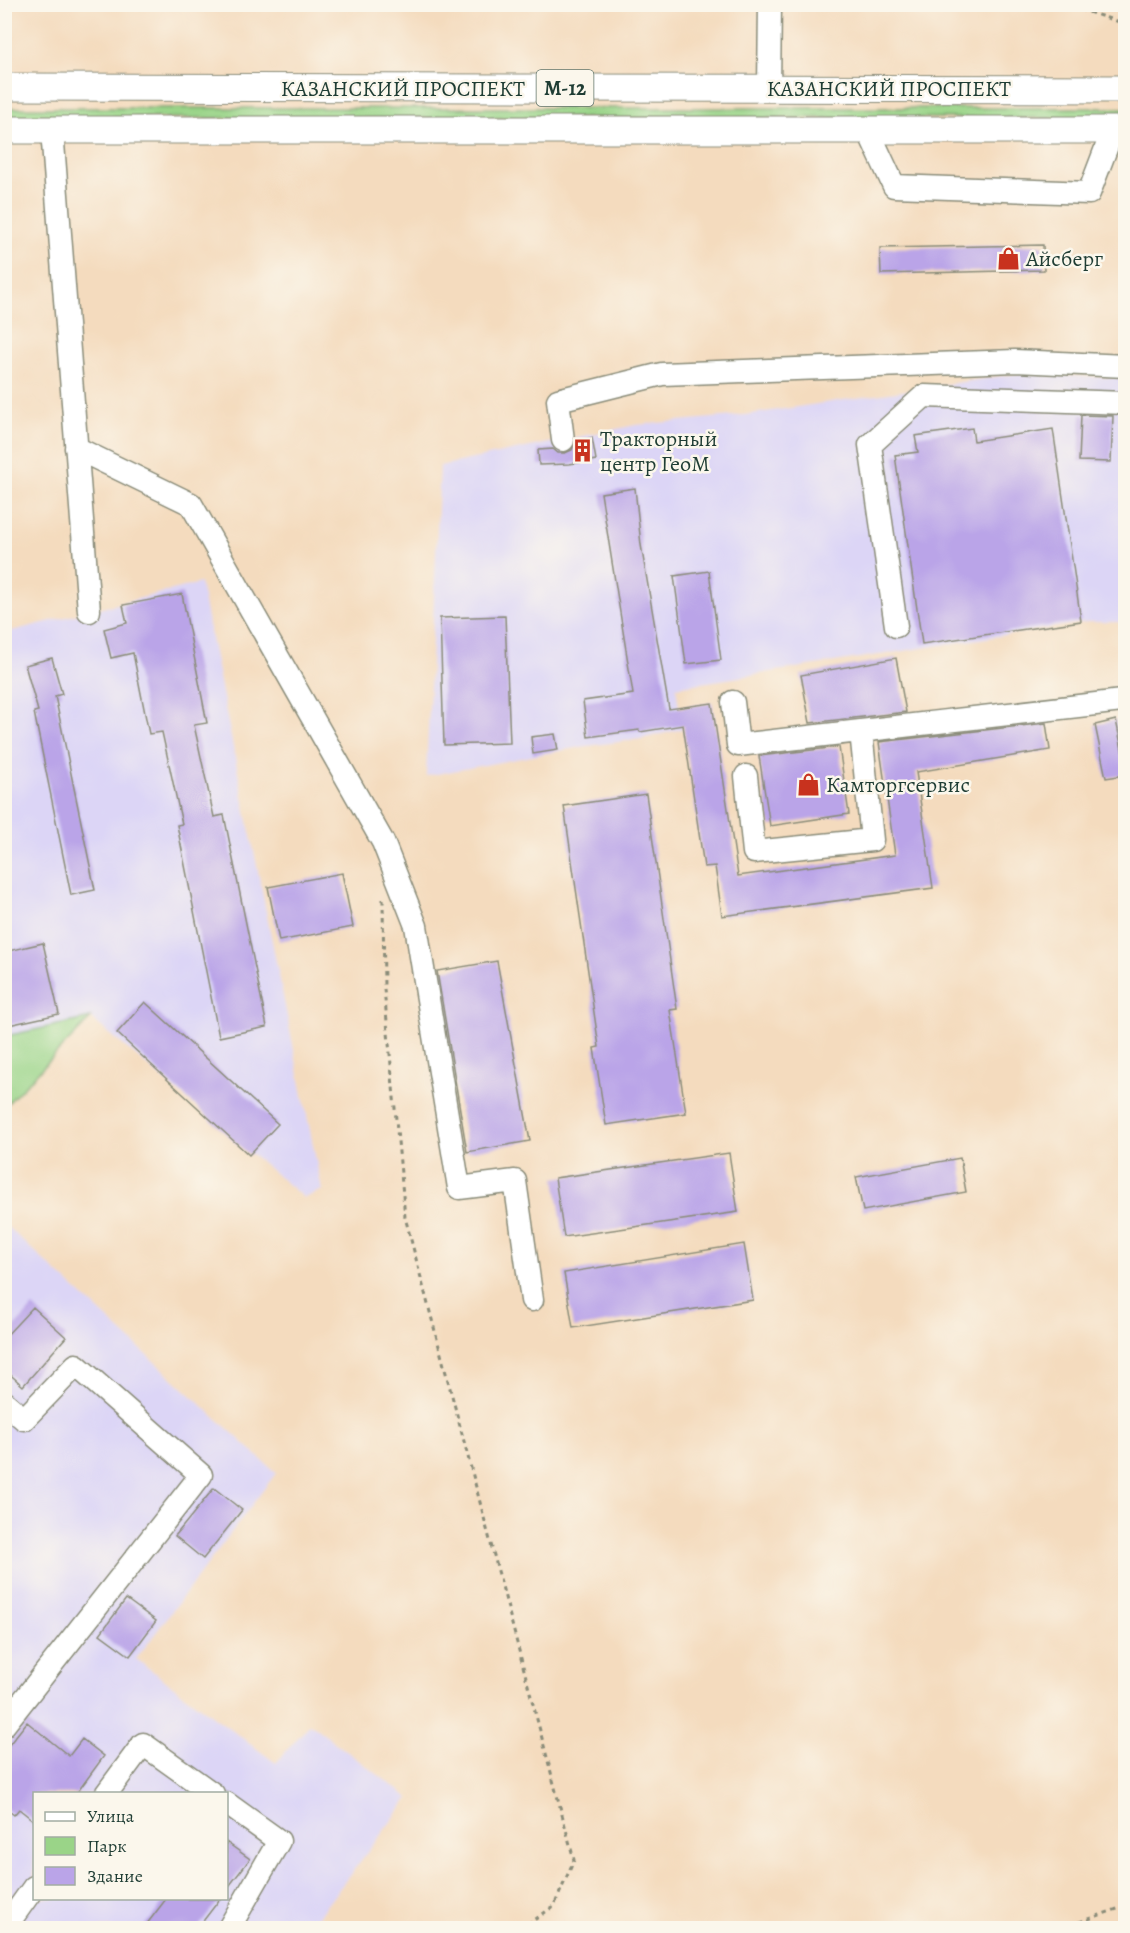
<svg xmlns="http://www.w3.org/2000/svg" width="1130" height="1933" font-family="Alegreya,serif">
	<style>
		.built { fill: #dcd5f6; fill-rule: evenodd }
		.green { fill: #9ad488; stroke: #5c885e; stroke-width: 1.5 }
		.building { fill: #baa4e8 }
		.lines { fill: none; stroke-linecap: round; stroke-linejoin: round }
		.minor-casing { stroke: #8a8c79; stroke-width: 25 }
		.major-casing { stroke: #8a8c79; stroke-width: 29 }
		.path { stroke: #8a8c79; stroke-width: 3; stroke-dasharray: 4.5 4.5; stroke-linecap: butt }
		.minor { stroke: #fff; stroke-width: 22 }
		.major { stroke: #fff; stroke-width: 27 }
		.labels { text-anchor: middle; stroke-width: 5; stroke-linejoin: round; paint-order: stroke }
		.shield { fill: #fbf7ec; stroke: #61756b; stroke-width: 1.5 }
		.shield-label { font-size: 21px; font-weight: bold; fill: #1f3d34 }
		.street-label { font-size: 22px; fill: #1f3d34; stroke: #fbf7ec }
		.poi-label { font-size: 22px; fill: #1f3d34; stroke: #fbf7ec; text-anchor: start }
	</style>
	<rect width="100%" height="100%" fill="#fbf7ec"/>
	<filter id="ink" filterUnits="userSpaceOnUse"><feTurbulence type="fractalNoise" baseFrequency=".0167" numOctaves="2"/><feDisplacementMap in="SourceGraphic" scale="12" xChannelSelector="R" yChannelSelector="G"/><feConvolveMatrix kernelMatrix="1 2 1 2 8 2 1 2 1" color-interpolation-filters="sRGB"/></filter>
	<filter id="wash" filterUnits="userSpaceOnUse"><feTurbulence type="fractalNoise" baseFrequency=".008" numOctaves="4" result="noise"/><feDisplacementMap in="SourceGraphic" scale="24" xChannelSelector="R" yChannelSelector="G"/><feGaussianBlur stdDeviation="1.35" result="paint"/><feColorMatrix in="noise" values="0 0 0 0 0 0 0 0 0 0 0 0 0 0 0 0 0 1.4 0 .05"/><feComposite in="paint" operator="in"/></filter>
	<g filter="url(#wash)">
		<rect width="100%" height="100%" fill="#f4dbbe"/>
		<path class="built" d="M1015,374L1125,378V622H1087L676,687L682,729L641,739L580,747L426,776L440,466L636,425L745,415Z
			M200,583L322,1190L304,1198L91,1018L5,1036L4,633Z
			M4,1224L276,1473L136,1659L276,1763L310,1724L409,1798L309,1928H5ZM34,1794H226V1898H34Z"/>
		<path class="green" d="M4,108H1125L1126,118H5Z
			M91,1018L5,1106V1036Z"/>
		<g id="blocks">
			<path class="building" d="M1043,245L1044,270L881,274L880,248Z
				M1081,415L1113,416L1111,462L1079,461Z
				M972,428L974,441L1053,429L1081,621L922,644L895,455L918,452L915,436Z
				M592,438L596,460L569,464L539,465L538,450L553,449L558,453H565L572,450L576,441Z
				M635,488L641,545L669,709L712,703L738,876L895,855L879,742L1046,723L1050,750L916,772L933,888L722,916L715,866L704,867L683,725L640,732L639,730L588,737L583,701L633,694L601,493Z
				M709,571L721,660L686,664L674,576Z
				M182,594L207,723L194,725L214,817L224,815L267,1027L219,1037L177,825L182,824L162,732L149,734L133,653L111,658L104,629L127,623L123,605Z
				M505,616L510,743L444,745L440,618Z
				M52,658L62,694L55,696L95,890L71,895L34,712L38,711L25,665Z
				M896,658L906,712L810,723L801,675Z
				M1116,720L1125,764V775L1106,778L1095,725Z
				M555,734L558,750L533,754L531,737Z
				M839,747L849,814L770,826L759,756Z
				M646,794L677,1009L670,1010L686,1113L606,1125L594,1048L599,1047L564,806Z
				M342,873L353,927L279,941L268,887Z
				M43,943L59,1014L4,1026V952Z
				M497,961L530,1141L467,1152L437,971Z
				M145,1002L278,1124L249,1155L117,1033Z
				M729,1153L738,1212L564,1237L555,1178Z
				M960,1158L966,1192L863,1211L856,1177Z
				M744,1244L753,1300L573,1328L564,1273Z
				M33,1307L66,1337L23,1386L4,1369V1338Z
				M214,1488L242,1510L203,1559L175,1536Z
				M126,1599L156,1621L130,1656L100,1634Z
				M27,1722L69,1756L82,1739L104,1756L76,1794H34V1821L19,1809L14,1815L4,1807V1751Z
				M226,1842L250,1859L226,1890Z
				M166,1899H220L197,1929H143Z"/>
		</g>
	</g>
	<g filter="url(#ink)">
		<use href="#blocks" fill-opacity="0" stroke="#8a8c79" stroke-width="1.5"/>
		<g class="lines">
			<defs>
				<path id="minor" d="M769,88L770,4
					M52,130L89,611
					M868,130L894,186L1089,193L1113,130
					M563,440L558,400L662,374L1015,361L1126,366
					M76,448L191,504L383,842L416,926L459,1188L515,1181L532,1300
					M896,626L870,445L924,396L1126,403
					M733,702L738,745L1122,701
					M746,776L754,852L872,840L861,731
					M4,1402L24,1419L76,1365L201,1475L4,1725
					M106,1794L143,1744L213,1794
					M226,1803L279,1841L229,1928
					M14,1915L34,1887"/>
				<path id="major" d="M4,87L1126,89
					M4,130H1126"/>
			</defs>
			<use href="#minor" class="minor-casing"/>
			<use href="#major" class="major-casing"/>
			<path class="path" d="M1063,4L1126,24
				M383,899L384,989L405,1217L574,1860L554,1906L523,1928
				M1062,1928L1126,1906"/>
			<use href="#minor" class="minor"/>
			<use href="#major" class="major"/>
		</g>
	</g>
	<defs>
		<symbol id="shop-bare" viewBox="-9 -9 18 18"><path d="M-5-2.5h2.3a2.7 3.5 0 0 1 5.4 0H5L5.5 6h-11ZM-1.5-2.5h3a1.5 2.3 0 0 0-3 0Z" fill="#c8321e" stroke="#fbf7ec" stroke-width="2.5" paint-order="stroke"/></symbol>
		<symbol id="building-bare" viewBox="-9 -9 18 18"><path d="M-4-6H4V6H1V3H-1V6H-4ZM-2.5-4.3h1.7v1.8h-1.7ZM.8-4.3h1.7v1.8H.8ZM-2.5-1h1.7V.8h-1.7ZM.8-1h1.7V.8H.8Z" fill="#c8321e" stroke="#fbf7ec" stroke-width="2.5" paint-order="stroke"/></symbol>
	</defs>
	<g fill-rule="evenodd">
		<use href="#shop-bare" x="992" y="242" width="33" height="33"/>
		<use href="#building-bare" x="566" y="434" width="33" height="33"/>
		<use href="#shop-bare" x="792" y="768" width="33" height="33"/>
	</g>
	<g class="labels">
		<rect class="shield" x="536.5" y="70" width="57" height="36" rx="4.5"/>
		<g class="shield-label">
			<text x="565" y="95">М-12</text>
		</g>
		<g class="street-label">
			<text x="403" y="96">КАЗАНСКИЙ ПРОСПЕКТ</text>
			<text x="889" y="96">КАЗАНСКИЙ ПРОСПЕКТ</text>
		</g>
		<g class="poi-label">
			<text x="1026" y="266">Айсберг</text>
			<text x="600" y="446">Тракторный<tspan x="600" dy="25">центр ГеоМ</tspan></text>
			<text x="826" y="792">Камторгсервис</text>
		</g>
	</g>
	<rect width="1130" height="1933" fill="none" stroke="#fbf7ec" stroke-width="24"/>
	<rect x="33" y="1792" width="195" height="108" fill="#fbf7ec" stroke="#a3ada2" stroke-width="1.5"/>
	<rect x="45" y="1812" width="30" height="9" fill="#ffffff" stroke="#a3ada2" stroke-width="1.5"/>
	<text x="87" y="1822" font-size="18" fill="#1f3d34">Улица</text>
	<rect x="45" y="1837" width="30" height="18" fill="#9ad488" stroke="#a3ada2" stroke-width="1.5"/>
	<text x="87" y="1852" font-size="18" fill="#1f3d34">Парк</text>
	<rect x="45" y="1867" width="30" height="18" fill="#baa4e8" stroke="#a3ada2" stroke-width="1.5"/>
	<text x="87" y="1882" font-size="18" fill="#1f3d34">Здание</text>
</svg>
